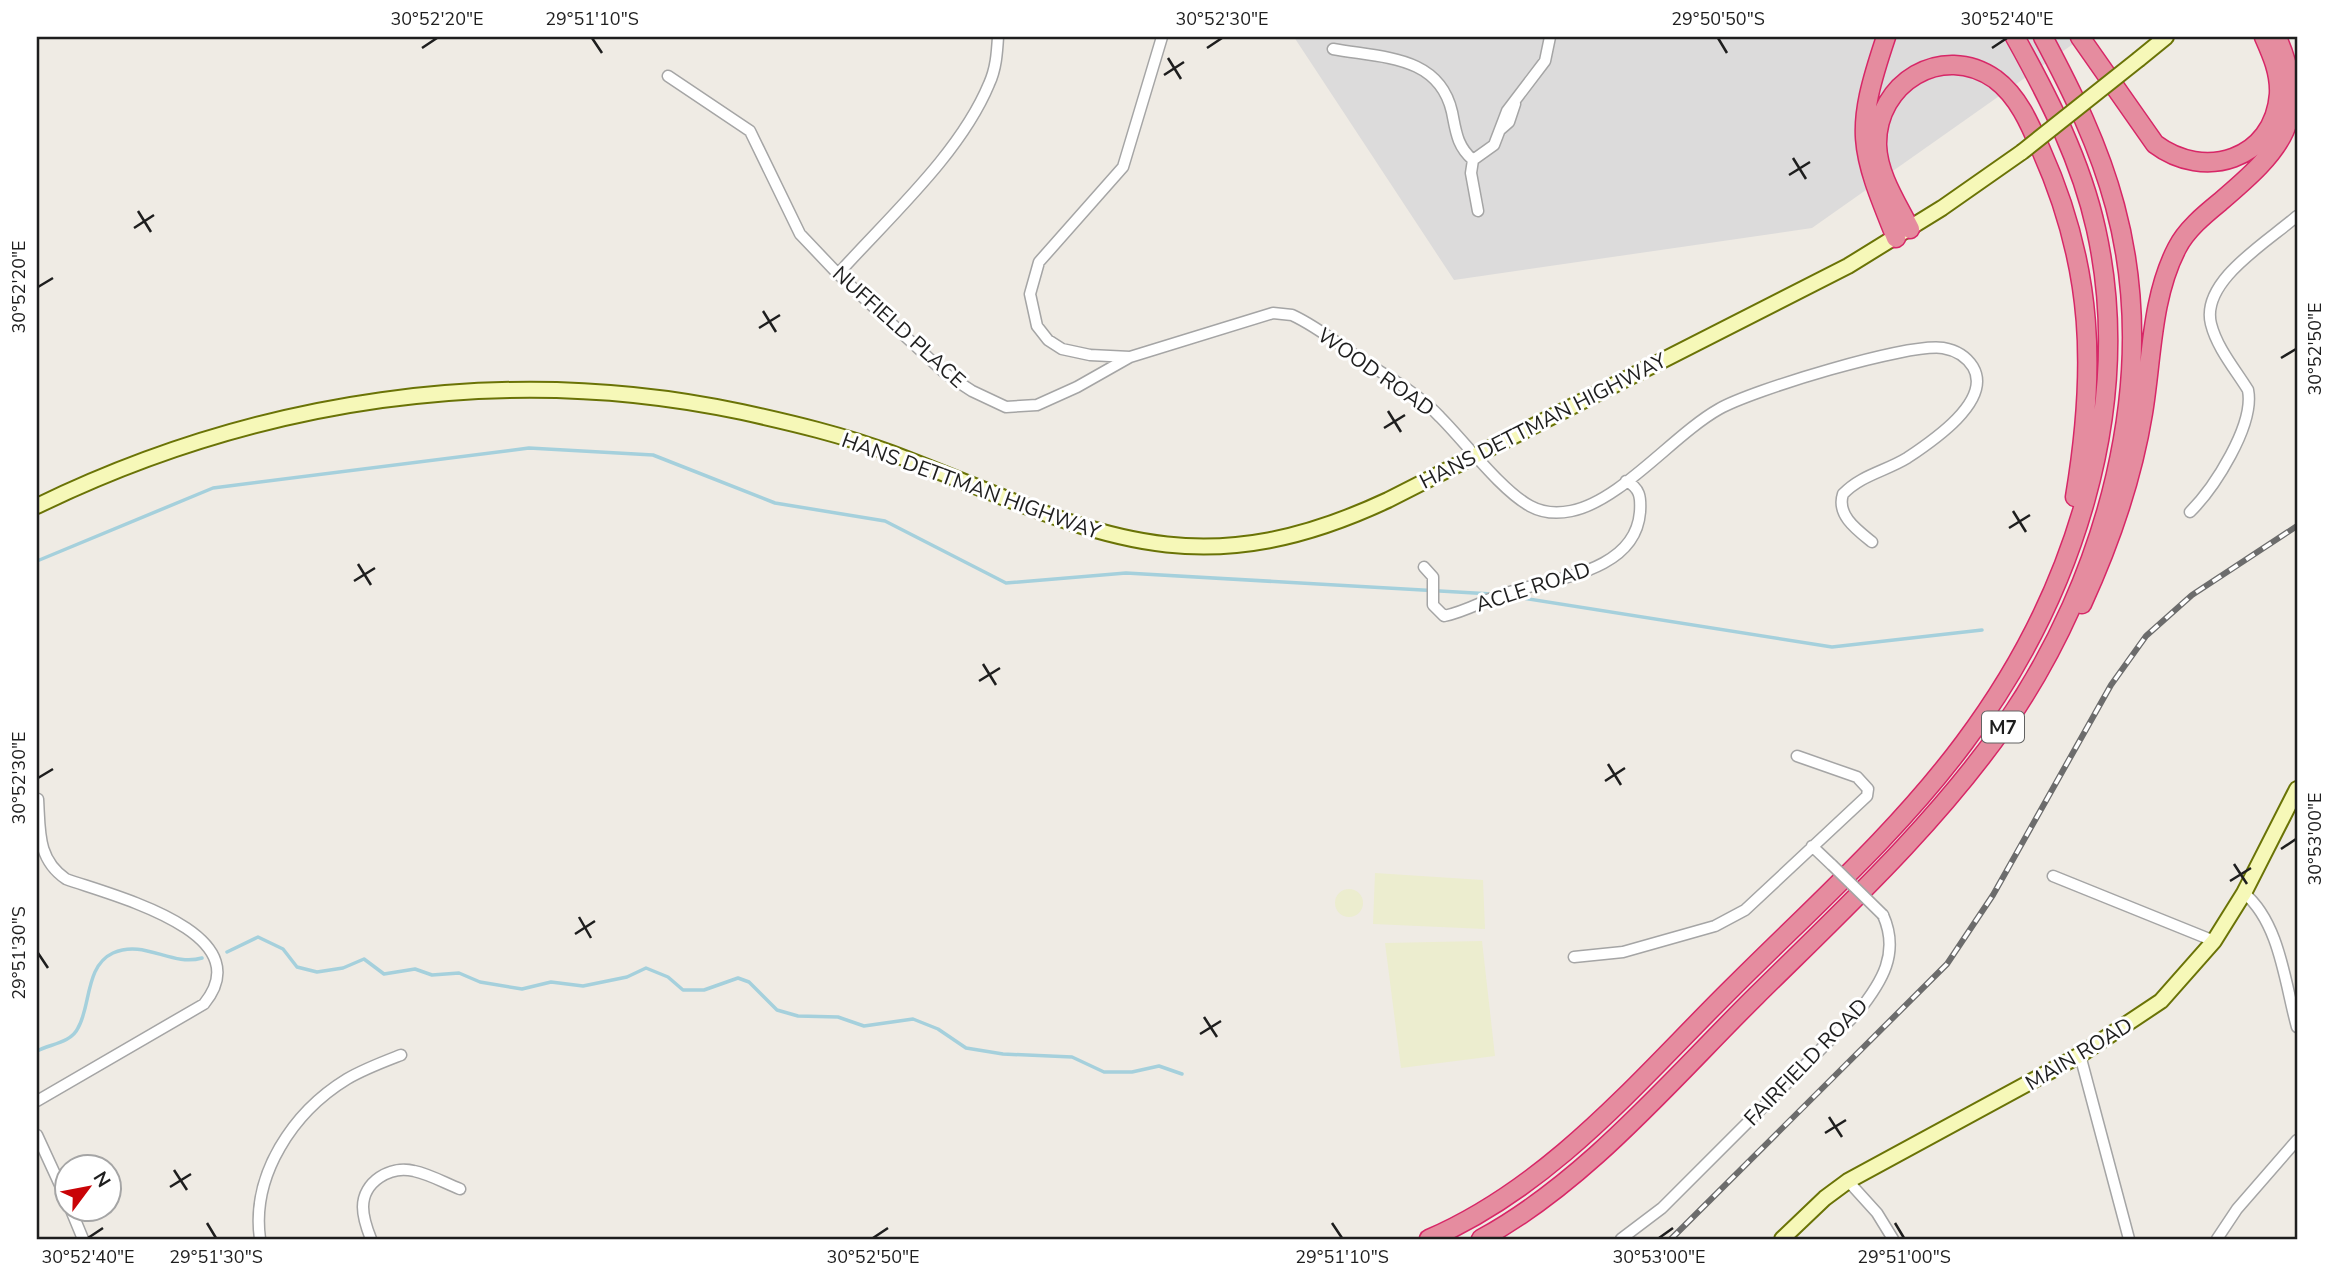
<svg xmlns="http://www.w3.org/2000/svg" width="2334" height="1276" font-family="'Nunito Sans',sans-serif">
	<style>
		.residential { fill: #dcdbdb }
		.farmland { fill: #ecedcf }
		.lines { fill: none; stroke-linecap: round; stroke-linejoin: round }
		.stream { stroke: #a5d0dc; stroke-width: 3.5 }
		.street-casing { stroke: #a5a5a5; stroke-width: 13 }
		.secondary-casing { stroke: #6a7306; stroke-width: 18 }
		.highway-casing { stroke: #d72767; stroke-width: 21 }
		.street { stroke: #fff; stroke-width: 10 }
		.secondary { stroke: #f6f8b8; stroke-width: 14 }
		.highway { stroke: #e58c9f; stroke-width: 18 }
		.rail-casing { stroke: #6c6c6c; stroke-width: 6 }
		.rail { stroke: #fff; stroke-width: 3.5; stroke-dasharray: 10; stroke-linecap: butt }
		.street-bridge-casing { stroke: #a5a5a5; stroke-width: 13; stroke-linecap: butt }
		.secondary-bridge-casing { stroke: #6a7306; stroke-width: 18; stroke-linecap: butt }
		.street-bridge { stroke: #fff; stroke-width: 10 }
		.secondary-bridge { stroke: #f6f8b8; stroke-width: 14 }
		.ticks { fill: none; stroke: #1e1e1e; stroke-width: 2.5 }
		.labels { text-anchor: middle; stroke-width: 6; stroke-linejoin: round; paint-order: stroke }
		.shield { fill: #fff; stroke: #626262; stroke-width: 2 }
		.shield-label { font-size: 19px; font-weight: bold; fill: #1e1e1e }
		.street-label { font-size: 21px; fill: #1e1e1e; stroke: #fff }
		.neatline { fill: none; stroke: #1e1e1e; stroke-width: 2.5 }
		.ticks-label { font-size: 18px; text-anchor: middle; fill: #1e1e1e }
	</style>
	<rect width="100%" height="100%" fill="#efebe4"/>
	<path class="residential" d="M1294,37H2083L1812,228L1454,280Z"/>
	<path class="farmland" d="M1375,873L1483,880L1485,929L1373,924Z
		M1335 903a14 14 0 1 1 28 0a14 14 0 1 1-28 0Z
		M1482,941L1495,1056L1401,1068L1385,943Z"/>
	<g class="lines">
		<path class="stream" d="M37,561L213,488L529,448L653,455L775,503L885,521L1006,583L1126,573L1492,594
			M1510,596L1832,647L1982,630
			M227,952L258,937L283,949L297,967L317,972L343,968L364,959L384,974L415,969L432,975L459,973L480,982L522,989L551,982L583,986L627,977L646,968L668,977L683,990H704L738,978L749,982L777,1010L798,1016L838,1017L864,1026L913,1019L938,1029L966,1048L1003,1054L1072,1057L1104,1072H1132L1159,1066L1182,1074
			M37,1051C50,1044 71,1043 78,1028C91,1006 85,966 113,953C145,939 171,967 202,958"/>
		<defs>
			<path id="street" d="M1162,37L1123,167L1039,262L1030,294L1037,326L1048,340L1062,349L1090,355L1130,357L1273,313L1292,315C1316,326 1337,343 1359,358C1386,376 1418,393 1440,417C1465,442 1501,490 1530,506C1543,513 1557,514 1571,511C1621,501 1673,435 1719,409C1752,390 1907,343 1943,348C1955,350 1966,356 1973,367C1993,401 1931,442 1907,458C1886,471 1861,475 1843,494C1836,515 1857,530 1872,542
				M1333,49C1382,58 1439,55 1452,112C1456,132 1457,146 1473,160
				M668,76L750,131L800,234L838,274L946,374L972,391L1006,407L1037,405L1077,387L1130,357
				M1501,129L1509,122L1515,104
				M1473,160L1494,145L1507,111L1545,61L1550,37
				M1473,160L1471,173L1478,211
				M838,274C888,218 960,154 989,84C996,69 997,53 998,37
				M2190,512C2214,488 2255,425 2248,390C2235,369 2217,348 2211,324C2200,281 2269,241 2297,216
				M1424,567L1433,577V605L1444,616C1464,612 1481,602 1500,595C1544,579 1635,576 1640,512C1641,497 1640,488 1626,481
				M1812,846L1832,865
				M2053,876L2214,941
				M2244,893C2280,923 2285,984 2297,1027
				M1574,957L1623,952L1715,926L1745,910L1867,796L1868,789L1857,777L1797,756
				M2080,1055L2129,1239
				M37,1101L204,1004C263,932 110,895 66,879C37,859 40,831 38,799
				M37,1135L66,1198
				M1848,1181L1877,1213L1893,1239
				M71,1210L83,1239
				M260,1239C251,1175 293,1112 347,1079C364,1069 383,1062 401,1055
				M371,1239C367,1229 363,1218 363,1207C363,1182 390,1165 414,1171C429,1174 445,1183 460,1189
				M1621,1239L1662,1208L1858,1012C1882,982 1900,953 1883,915
				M2217,1239L2237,1209L2297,1140"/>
			<path id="secondary" d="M2139,59L2166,37
				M37,506C255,400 503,361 742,412C792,423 843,435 891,453C1082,525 1183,596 1388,500L1848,266L1942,208L2022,152
				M1782,1239L1825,1198L1848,1181L2080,1055L2161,1001L2214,941L2244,893L2297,789"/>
			<path id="highway" d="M1886,37C1854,132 1859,147 1896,238
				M2080,37L2155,144C2204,181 2274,160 2279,94C2280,73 2272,55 2264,37
				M1910,229C1897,203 1878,175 1877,145C1876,83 1942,42 1995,79C2018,96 2030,124 2041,150C2094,268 2096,371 2075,497
				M2082,604C2110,543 2132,480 2143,413C2152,359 2151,298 2177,248C2186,230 2204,215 2220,202C2281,150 2312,119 2277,37
				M1429,1239C1552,1186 1639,1080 1732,988C1811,909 1897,833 1964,743C2072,599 2136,409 2096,229C2081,161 2049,98 2015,37
				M1481,1239C1586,1182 1671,1080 1756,996C1843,910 1935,825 2005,725C2106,579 2162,380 2115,206C2099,146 2072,91 2043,37"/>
		</defs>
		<use href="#street" class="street-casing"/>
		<use href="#secondary" class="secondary-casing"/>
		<use href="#highway" class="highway-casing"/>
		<use href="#street" class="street"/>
		<use href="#secondary" class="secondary"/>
		<use href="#highway" class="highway"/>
		<defs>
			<path id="rail" d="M1671,1239L1947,964L1993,895L2111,685L2146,636L2192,595L2297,526"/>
		</defs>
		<use href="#rail" class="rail-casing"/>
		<use href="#rail" class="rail"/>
		<defs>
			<path id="street-bridge" d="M1832,865L1883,915"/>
			<path id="secondary-bridge" d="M2022,152L2139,59"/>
		</defs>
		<use href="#street-bridge" class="street-bridge-casing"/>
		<use href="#secondary-bridge" class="secondary-bridge-casing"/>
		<use href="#street-bridge" class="street-bridge"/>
		<use href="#secondary-bridge" class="secondary-bridge"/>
	</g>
	<path class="ticks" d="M592,38L602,53M1718,38L1727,53M422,48L437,38M1207,48L1222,38M1992,48L2007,38M1168,58L1181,79M1164,75L1184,62M1793,158L1806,179M1789,175L1810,162M138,211L151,232M134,228L154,215M38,287L53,278M763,311L776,332M759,328L780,315M2281,358L2296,349M1388,411L1401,432M1384,428L1405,415M2013,511L2026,532M2009,528L2030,515M358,564L371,585M354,581L375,568M983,664L996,685M979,681L1000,668M1608,764L1621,785M38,778L53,769M1605,781L1625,768M2281,849L2296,839M2234,864L2247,884M2230,881L2251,868M579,917L591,938M575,934L595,921M38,953L48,968M1204,1017L1217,1037M1200,1034L1221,1021M1829,1117L1842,1137M1825,1133L1846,1120M174,1170L187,1190M170,1187L191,1174M207,1223L216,1238M1332,1223L1342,1238M1895,1223L1904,1238M88,1238L103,1228M873,1238L888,1228M1659,1238L1673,1228"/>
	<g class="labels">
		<rect class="shield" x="1982" y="711.5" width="42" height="31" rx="5"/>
		<g class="shield-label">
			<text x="2003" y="734">M7</text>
		</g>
		<g class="street-label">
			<text transform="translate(899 327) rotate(42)" y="7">NUFFIELD PLACE</text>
			<text transform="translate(1376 372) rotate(35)" y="7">WOOD ROAD</text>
			<text transform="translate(1543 421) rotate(-27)" y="7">HANS DETTMAN HIGHWAY</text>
			<text transform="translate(971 486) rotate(20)" y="7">HANS DETTMAN HIGHWAY</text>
			<text transform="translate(1533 587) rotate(-18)" y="7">ACLE ROAD</text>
			<text transform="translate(2079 1054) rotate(-31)" y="7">MAIN ROAD</text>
			<text transform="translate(1806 1062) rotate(-46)" y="7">FAIRFIELD ROAD</text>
		</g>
	</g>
	<rect width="2334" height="1276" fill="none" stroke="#ffffff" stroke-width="77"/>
	<g transform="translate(88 1188) rotate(58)"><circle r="33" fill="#ffffff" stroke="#a5a5a5" stroke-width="2"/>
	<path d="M0-5L12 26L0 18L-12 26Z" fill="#c90307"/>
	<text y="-10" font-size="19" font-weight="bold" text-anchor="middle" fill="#1e1e1e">N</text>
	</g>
	<rect x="38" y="38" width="2258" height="1200" class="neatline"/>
	<g class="ticks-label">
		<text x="437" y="25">30°52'20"E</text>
		<text x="592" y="25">29°51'10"S</text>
		<text x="1222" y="25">30°52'30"E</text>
		<text x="1718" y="25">29°50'50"S</text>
		<text x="2007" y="25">30°52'40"E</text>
		<text transform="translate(19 287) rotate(-90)" y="6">30°52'20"E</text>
		<text transform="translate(2315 349) rotate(-90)" y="6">30°52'50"E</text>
		<text transform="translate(19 778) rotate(-90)" y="6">30°52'30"E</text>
		<text transform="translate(2315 839) rotate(-90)" y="6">30°53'00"E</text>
		<text transform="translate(19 953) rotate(-90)" y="6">29°51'30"S</text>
		<text x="88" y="1263">30°52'40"E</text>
		<text x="216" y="1263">29°51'30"S</text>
		<text x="873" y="1263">30°52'50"E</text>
		<text x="1342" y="1263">29°51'10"S</text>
		<text x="1659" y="1263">30°53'00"E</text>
		<text x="1904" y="1263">29°51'00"S</text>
	</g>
</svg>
